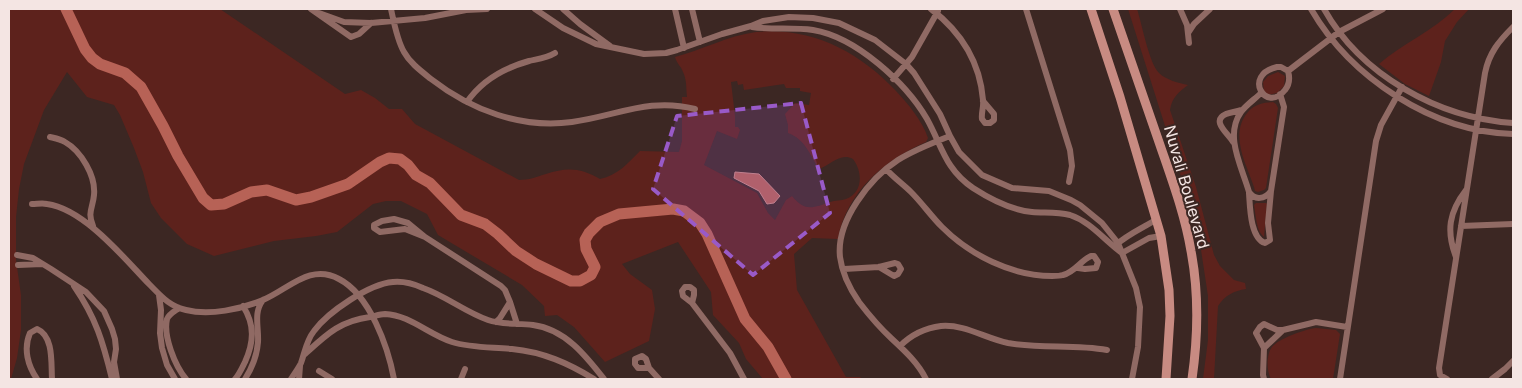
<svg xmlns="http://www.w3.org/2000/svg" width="1522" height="388" font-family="Inter,sans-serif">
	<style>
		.green { fill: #5d221c; fill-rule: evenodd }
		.water { fill: #b76256; stroke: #c98980 }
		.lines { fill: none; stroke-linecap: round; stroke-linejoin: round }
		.river { stroke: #b76256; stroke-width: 11 }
		.street { stroke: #906a64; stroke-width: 6 }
		.secondary { stroke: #c88b82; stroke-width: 9 }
		.marked { fill: #995ac8; fill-opacity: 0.2; stroke: #995ac8; stroke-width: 4; stroke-dasharray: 10 6; stroke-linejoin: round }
		.labels { text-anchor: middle; stroke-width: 4; stroke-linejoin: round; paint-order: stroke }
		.street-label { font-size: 16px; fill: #f4e5e3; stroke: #3c2723 }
	</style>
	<rect width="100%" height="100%" fill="#3c2723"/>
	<path class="green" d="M9,9H220L345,94L361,90L375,98L389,109H402L415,124L519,180C529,180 536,177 546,174C567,167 581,168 600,179C618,175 627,164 640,151L679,152L682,141V97H687C686,89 687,80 683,72C681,66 677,64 675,57C702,50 727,36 756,32C812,27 858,51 896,91C908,104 922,120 928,138L926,142C884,160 846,193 838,239L812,238L794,254L797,290L846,377H860L862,379H763L746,359L739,343L713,315L711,292L678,242L622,264L630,274L652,290L655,309L649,341L605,362L574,327L557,315L545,316L544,306L522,285L438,235L427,214L401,201H386L373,204L337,232L316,236L274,241L214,256L187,244L161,218L151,203L143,172L134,148L120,115L114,105L87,97L67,72L44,110L24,164L19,189L16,217V260L21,295V330L17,358L11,379H9ZM737,81L738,85L743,84L744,90L784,84L786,88H800V91L811,93L809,105L795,103L785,114L788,125V133C805,139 810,155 819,169C831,165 840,152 853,159C863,172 863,193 846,199C841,201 835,200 830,202C813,208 805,212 792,196L786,200L775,220L768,213L757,193L704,165L717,131L737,139L740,130L738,127H735V116L731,82Z
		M1128,9H1137C1142,24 1149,63 1159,73C1166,80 1179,83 1188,85C1179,92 1172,97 1170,110L1196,187L1214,255L1220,266L1234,280L1245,283L1246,289C1234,291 1225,295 1218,306L1214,379H1203L1208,340V296L1198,230Z
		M1455,9H1469L1457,22L1445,41L1441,62L1429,96L1405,84L1379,64C1402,44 1433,31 1455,9Z
		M1278,72L1285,76L1284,86L1277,93L1268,95L1264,92L1263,82L1268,76Z
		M1273,102L1276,104L1278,108L1266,188L1264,190L1258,192L1255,191L1254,187C1246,163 1229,134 1248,112C1255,104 1263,103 1273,102Z
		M1256,203H1266L1267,204L1264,237C1256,231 1256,215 1254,205Z
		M1316,328L1336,330L1340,334L1333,379H1271C1266,371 1266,351 1274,345C1281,338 1306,329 1316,328Z"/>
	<path class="water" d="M735,172L759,174L780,196L774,203L767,204L759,191L734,178Z"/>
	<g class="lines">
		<path class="river" d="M66,9L85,49L92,58L100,64L125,73L141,87L163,126L178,156L203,198L211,205L224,204L251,192L267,190L296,200L311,197L348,184L380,162L389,158L400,159L408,165L416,175L430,183L461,215L485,224L498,234L516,251L536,264L571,281H580L591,275L595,267L586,249L585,240L589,233L600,222L619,214L673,209L684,211L700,223L707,234L745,319L768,347L786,379"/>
		<path class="street" d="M311,9L351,37L359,34L371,23
			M391,9C394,23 397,40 404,52C410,63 421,71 431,79C471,110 521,129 572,122C617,116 649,97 695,109
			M535,9L563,28L596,44L644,54L666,53L677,50L722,34L751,26L763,21L789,17L813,18L839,23L875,40L906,64L914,73L940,114L950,136L959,152L982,175L1012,188L1049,191L1071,200L1080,205L1102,223L1118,243L1136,288L1140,307L1138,347L1132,379
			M563,9L580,24L610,46
			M675,9L684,48
			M692,9L700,42
			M931,9C961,32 980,62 983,100C984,107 981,113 982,119L985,123H990L994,120V114L983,101
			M1026,9L1070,150L1072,166L1069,182
			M1180,9L1187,25L1189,43
			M1311,9C1351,78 1433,132 1513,134
			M1324,9C1361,75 1438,118 1513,123
			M319,13L344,22L371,23L425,18L466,10L487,9
			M752,27C773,30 793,27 813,30C856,37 906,83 927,119C942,146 945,169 973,188C990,199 1011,210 1032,212C1045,213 1057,212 1070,215C1091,222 1104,240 1122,253
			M1188,33L1194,24L1210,9
			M1277,67H1281L1288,71C1290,78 1290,84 1285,90C1266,114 1242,75 1277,67Z
			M1288,71L1339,32L1383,9
			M893,79L912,57L938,11
			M1261,93C1255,99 1246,105 1241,112C1224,136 1242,167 1249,192C1255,201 1265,199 1271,191L1284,107L1280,94
			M467,102C482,80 504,68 529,61C538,59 547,58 555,53
			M50,137C54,138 60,139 65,142C81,151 96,176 94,195C93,208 87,212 93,226
			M1233,142C1229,134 1210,121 1226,114C1230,112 1236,112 1241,110
			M886,169C894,178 903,184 911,192C922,203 931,216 942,227C970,255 1012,276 1052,276C1055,276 1060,276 1063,275C1075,272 1080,261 1091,256H1094L1098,262L1096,268L1085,269L1078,268
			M1249,193C1250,206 1250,238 1265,243L1270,240L1268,223L1271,191
			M32,204C37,204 43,203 47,204C84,209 124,258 149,284C161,296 169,306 186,310C210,316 241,309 263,300C289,289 310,263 339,279C370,295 388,347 394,379
			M394,219L408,223L425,237L405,229L380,232L374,228V225L382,221Z
			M1461,226L1513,224
			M425,237L501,286L505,290L510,302
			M1116,245C1128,234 1143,228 1157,219
			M1122,253L1149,238L1161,236
			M17,255L33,258L51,269L86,292L104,311L112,329L115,339L116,349L114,362L117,379
			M1456,257C1446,231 1449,212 1466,190
			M18,265L42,264
			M844,269L879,267L895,263L898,264L901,269L898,274L894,276L879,267
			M74,286C96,318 103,342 112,379
			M685,287H690L694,290V295L692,303L683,296L682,291Z
			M159,295L161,310L160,333L162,348L167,365L175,379
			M692,303L730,353L744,379
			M179,308C175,311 169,314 167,319C163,336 175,366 186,379
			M496,322L500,318L510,302L517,324
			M900,346C911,335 925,328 941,326C964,324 985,338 1008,343C1041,349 1074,344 1107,350
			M1264,348L1256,333L1260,327L1264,324L1277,330H1283
			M305,354C327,334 340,321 370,317C375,316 380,314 385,314C410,315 429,335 452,342C471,348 492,347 512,349C543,352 568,363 594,379
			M642,356L646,359L649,368H638L635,364V359Z
			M649,368L659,379
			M319,371L332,379
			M37,379C28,366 23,349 30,333L37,329C54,336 51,364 52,379
			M235,379C239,375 242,368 245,362C254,342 255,325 243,306
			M245,379C252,368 257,355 258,342C259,327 253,313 263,300
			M291,379C294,374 298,369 301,363C305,352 306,341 314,331C328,312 369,284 393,282C403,281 414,284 423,288C446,296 465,312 488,320C502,325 518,323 533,325C565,329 586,356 604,379
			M299,379L300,366
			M461,379L465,369
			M926,379C918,363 905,351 892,339C880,328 869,315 859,302C850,289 842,273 840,257C836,221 870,178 898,160C914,150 932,143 950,136
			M1264,379L1263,375L1264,348L1283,330L1308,324L1316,322L1347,327
			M1340,379L1376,141L1381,125L1402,87
			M1447,379L1440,375L1439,368L1485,73C1489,53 1499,41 1513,27
			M1492,379L1505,369L1513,361"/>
		<path class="secondary" d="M1091,9L1120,97L1161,236L1169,290L1170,316L1166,379
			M1113,9C1129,54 1144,100 1160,145C1172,180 1185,215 1191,251C1199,293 1198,337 1192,379"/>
	</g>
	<path class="marked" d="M801,103L830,213L753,275L653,189L677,116Z"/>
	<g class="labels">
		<g class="street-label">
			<text transform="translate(1187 187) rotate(74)" y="6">Nuvali Boulevard</text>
		</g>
	</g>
	<rect width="1522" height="388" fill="none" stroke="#f4e5e3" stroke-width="20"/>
</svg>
